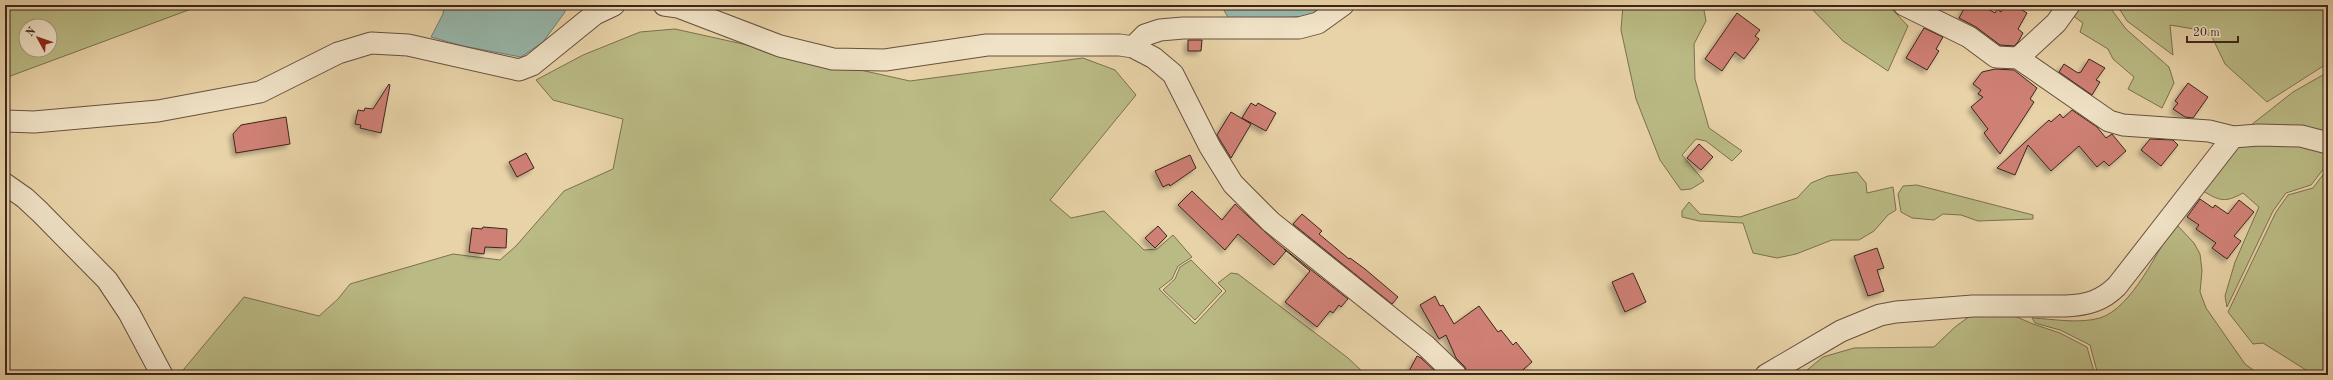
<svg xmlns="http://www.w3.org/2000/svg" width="2333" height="380" font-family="'Old Standard TT',serif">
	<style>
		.green { fill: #baba84; stroke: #7c7050; fill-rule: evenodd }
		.water { fill: #97b7ac; stroke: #737d73 }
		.building { fill: #cf8074; stroke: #3d251d; filter: url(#shadow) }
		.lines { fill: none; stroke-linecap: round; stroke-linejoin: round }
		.minor-casing { stroke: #685040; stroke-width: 23 }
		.minor { stroke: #f0e2c6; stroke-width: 21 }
	</style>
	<defs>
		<filter id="shadow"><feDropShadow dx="-3.5" dy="3.5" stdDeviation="2" flood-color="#0004"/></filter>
	</defs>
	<rect width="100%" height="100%" fill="#e8d2a7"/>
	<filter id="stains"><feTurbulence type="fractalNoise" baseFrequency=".005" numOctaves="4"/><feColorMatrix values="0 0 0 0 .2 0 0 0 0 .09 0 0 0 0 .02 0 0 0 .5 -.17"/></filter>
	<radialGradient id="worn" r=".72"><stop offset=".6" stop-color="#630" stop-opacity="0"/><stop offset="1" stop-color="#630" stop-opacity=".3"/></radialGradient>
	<path class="green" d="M5,5H202L5,78ZM26,26H50V50H26Z
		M1623,5H1703L1706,21L1694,44L1695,79L1709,128L1742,151L1732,161L1706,141L1696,139L1682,155L1704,181L1691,189L1681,190L1660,160L1636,99L1621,30Z
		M1808,5L1890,7L1908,26L1888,71L1843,41Z
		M2078,5H2108L2126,29L2169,67L2174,83L2162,108L2128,89L2134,77L2113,59L2108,49L2080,32L2083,23L2072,15Z
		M2117,5H2328V63L2267,102L2225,64L2212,37L2200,30L2170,25L2173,55L2127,21Z
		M675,29L910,81L1083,58L1115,70L1136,95L1050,200L1071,218L1104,211L1144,250L1157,249L1173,235L1192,257L1178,266L1172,279L1159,289L1195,324L1226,291L1218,283L1231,273L1238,274L1348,358L1366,375H179L244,297L319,316L338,299L350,284L453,254L500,260L516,246L564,191L613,169L623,119L553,100L536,80L583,55L640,32Z
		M2328,72V135L2246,129L2293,92Z
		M2242,141L2310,144L2328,150V163L2311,185L2286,193L2273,211L2227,307L2225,296L2235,262L2259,207L2243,193C2225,203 2220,201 2203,191Z
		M2328,168V375H2314L2263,343L2253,344L2228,312L2276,212L2288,195L2313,188Z
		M1857,172L1866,183L1867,193L1893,187L1896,210L1888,215L1874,231L1859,240H1832L1796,254L1777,258L1753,253L1743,223L1699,221L1682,217V211L1689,202L1700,214L1740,217L1797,198L1811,183L1828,176Z
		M1917,185L2033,215V219L1978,221L1961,215L1943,214L1934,220L1912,218L1901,212L1898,194L1903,186Z
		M2175,223L2194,243L2200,254L2202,271L2200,292L2206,308L2245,364L2260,375H2098L2090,345L2060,330L2035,323L2032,318C2054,319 2078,324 2100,318C2132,308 2158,250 2175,223Z
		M1191,260L1222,291L1195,320L1163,290L1175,279L1180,267Z
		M1974,313L2010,314L2033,324L2060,333L2087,347L2095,375H1801L1823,357L1854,348L1934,347L1955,327Z"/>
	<path class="water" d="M444,5H564L565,12L543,42L521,57L463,46L431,37L443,14Z
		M1221,5H1327L1309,16L1230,21Z"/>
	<path class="building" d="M1966,5H1981L1995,13L1997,9L2001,12L2005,5H2014L2027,13L2018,29L2023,33L2018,42L2014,46L2000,45L1976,27L1959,18Z
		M1737,13L1760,30L1755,36L1759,39L1744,59L1735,52L1722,71L1705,59Z
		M1924,28L1943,37L1936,49L1939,51L1927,70L1906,58Z
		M1188,40H1202L1201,51H1188Z
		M2089,59L2105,68L2096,80L2100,82L2092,95L2059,72L2064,64L2078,73L2081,72Z
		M1995,69L2014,70L2037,88L2030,99L2034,102L2000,154L1984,133L1988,129L1971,107L1983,97L1978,94L1981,90L1973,84L1982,72Z
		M2188,83L2208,97L2193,118L2185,117L2173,109L2178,103L2175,101Z
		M389,84L390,85L381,133L360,128L361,125L355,124L358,110L364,111L365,108L373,109Z
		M1251,103L1256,106L1258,103L1276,113L1266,131L1242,118Z
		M2072,110L2097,127L2106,138L2112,134L2126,151L2109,166L2104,161L2097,167L2079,146L2051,171L2028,145L2015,175L1997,168L2049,120L2051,122L2060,114L2063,118Z
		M1231,112L1251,124L1231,158L1217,135Z
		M286,117L290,144L236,153L233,134L241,125Z
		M2150,139L2173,140L2178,145L2161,166L2141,150Z
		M1699,144L1713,157L1701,170L1687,158Z
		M526,153L534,168L517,177L509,162Z
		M1190,155L1196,168L1170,186L1169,184L1163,187L1155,171Z
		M1192,191L1222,220L1235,204L1277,243L1348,299L1341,307L1339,305L1333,313L1330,311L1317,327L1285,302L1310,271L1284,249L1286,251L1274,265L1238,234L1225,250L1178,205Z
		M2200,199L2213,208L2215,205L2228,214L2239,200L2254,212L2234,236L2241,241L2227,259L2212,248L2216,243L2196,229L2199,225L2187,217Z
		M1302,214L1322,231L1319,234L1349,259L1350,258L1365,269L1398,297L1392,304L1293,224Z
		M1158,226L1167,236L1155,248L1145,238Z
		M483,227L507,229L506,248L485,247L484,254L469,252L472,228L482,229Z
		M1877,248L1884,268L1877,270L1884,291L1868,296L1854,256Z
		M1633,273L1646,302L1625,312L1612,282Z
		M1435,296L1440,306L1443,305L1454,324L1479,306L1498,332L1501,330L1513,345L1516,342L1532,362L1517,375H1468L1465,367L1456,358L1446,335L1439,339L1420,305Z
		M1417,356L1421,358L1439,375H1407Z"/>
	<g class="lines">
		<defs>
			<path id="minor" d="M664,5L678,7L780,46L833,59L885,60L987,45H1120L1133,47L1154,58L1173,74L1210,147L1233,184L1271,222L1426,346L1456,375
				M1904,5L1969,37L1996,57L2018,58
				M2069,5L2056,23L2018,58L2109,121L2123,125L2209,131L2233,137L2258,135L2301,136L2328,143
				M1133,47L1145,35L1160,30L1183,28H1299L1318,23L1343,5
				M5,121L34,122L158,111L260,92L338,53L371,43L408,45L519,70L532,65L595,14L614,5
				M5,184L25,198L40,212L107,280L129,313L162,375
				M1766,375L1841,331L1880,315L1896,312L1973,306H2066C2087,305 2102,301 2117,286L2233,137"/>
		</defs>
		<use href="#minor" class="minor-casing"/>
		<use href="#minor" class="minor"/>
	</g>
	<rect width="2333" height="380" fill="none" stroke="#e8d2a7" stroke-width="20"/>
	<rect x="6" y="6" width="2321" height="368" fill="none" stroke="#3d251d" stroke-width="2"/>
	<rect x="10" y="10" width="2313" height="360" fill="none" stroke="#3d251d"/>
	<g transform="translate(38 38) rotate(310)"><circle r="19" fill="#f0e2c6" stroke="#a89682"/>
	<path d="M0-3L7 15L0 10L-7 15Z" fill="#8f2418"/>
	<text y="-6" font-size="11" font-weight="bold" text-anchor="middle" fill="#3d251d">N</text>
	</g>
	<path d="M2187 36v6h51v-6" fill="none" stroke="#3d251d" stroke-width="2"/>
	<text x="2193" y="36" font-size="12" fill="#3d251d" stroke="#f0e2c6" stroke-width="3" paint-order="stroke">20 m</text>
	<rect width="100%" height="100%" filter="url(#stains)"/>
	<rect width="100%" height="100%" fill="url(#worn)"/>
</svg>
